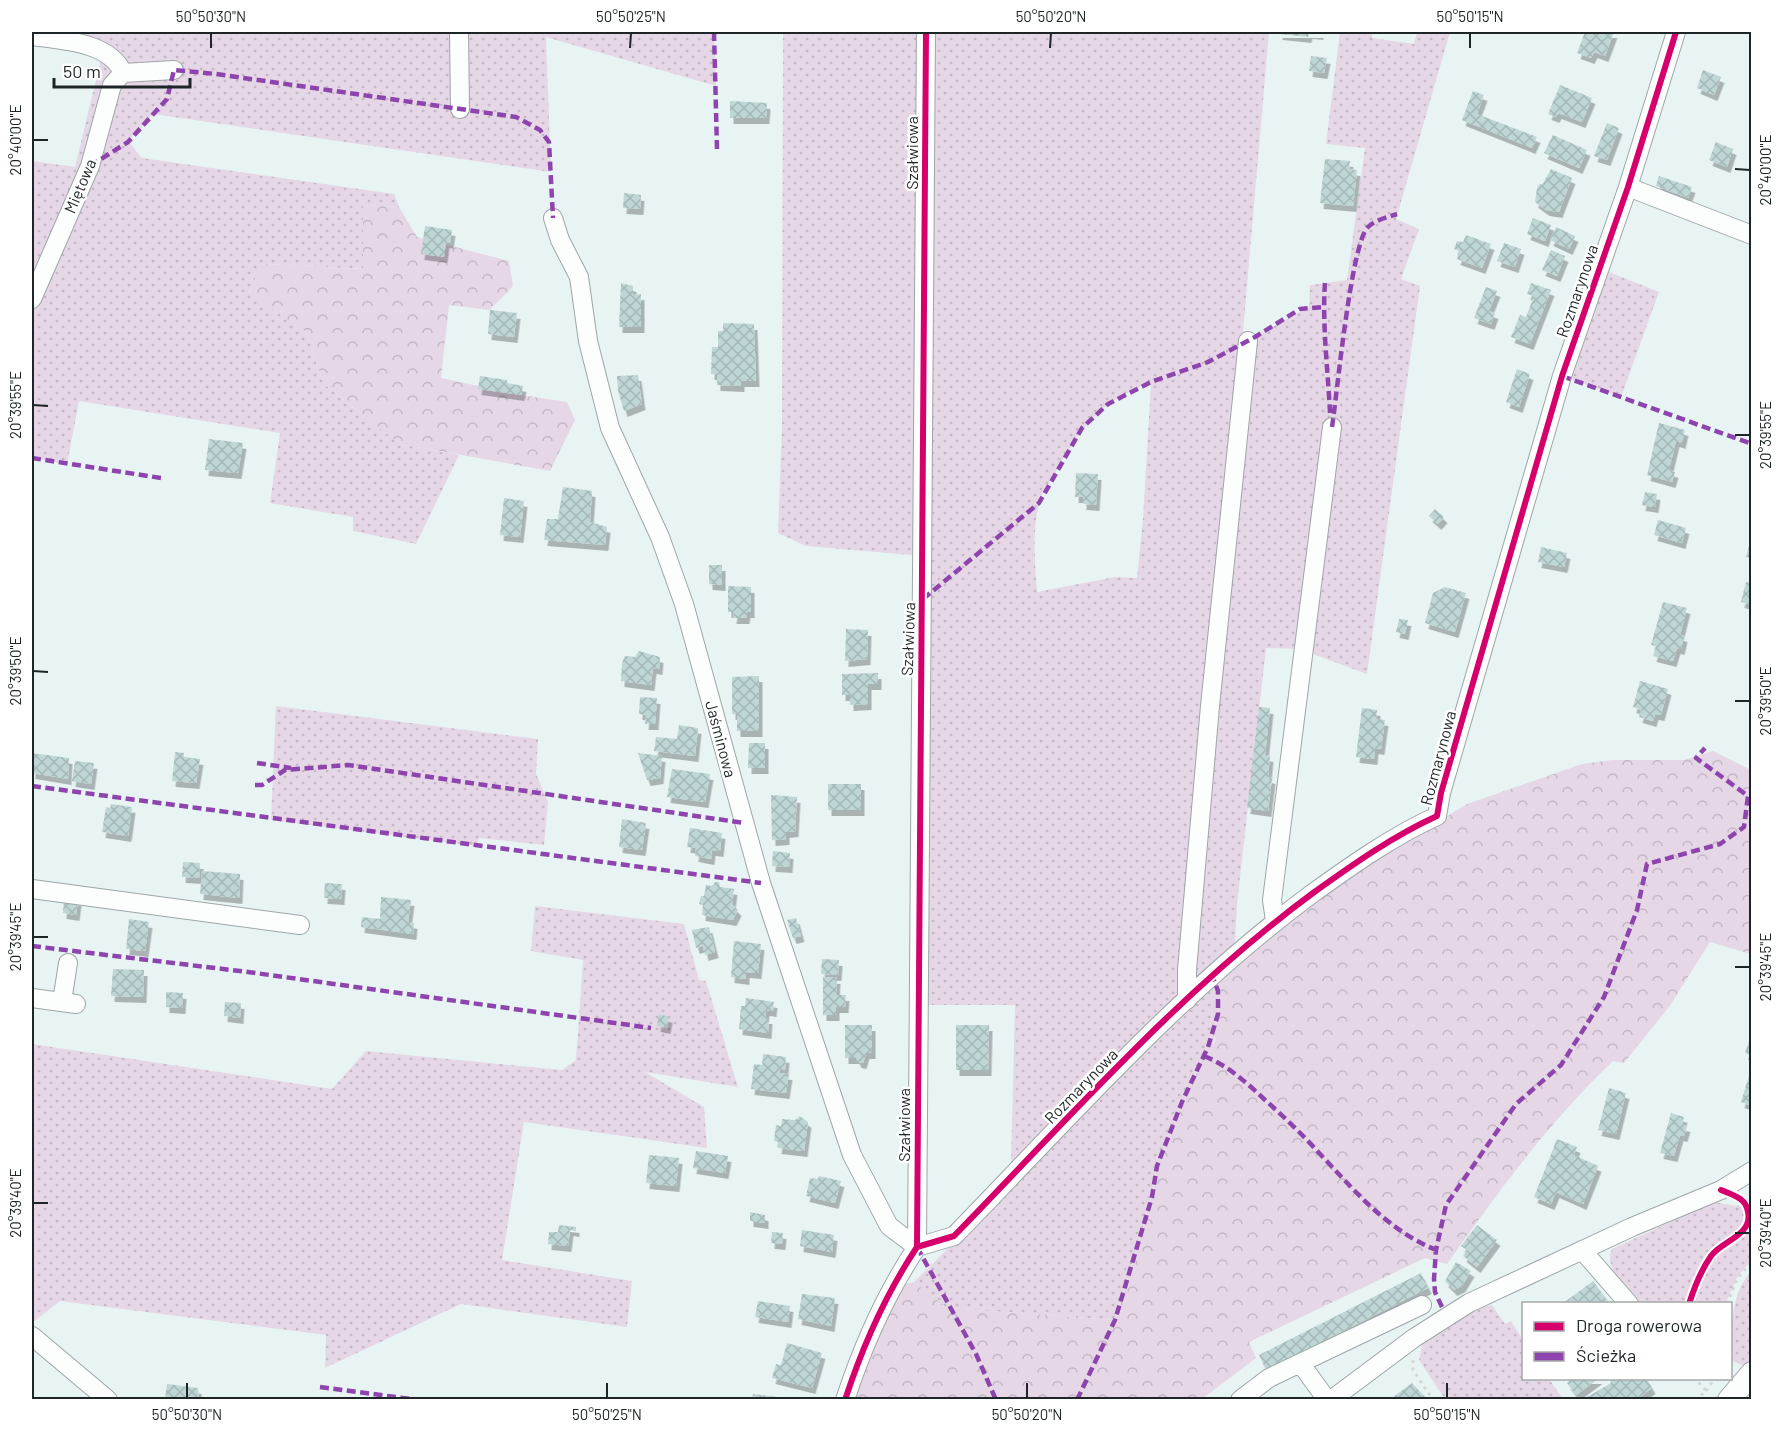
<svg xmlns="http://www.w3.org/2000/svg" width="1783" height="1431" font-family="Barlow,sans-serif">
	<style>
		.grass { fill: url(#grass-dots); fill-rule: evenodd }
		.forest { fill: url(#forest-crowns) }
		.building { fill: url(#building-cross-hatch); filter: url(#shadow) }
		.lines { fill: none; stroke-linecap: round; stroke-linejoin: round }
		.minor-casing { stroke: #9ea6a7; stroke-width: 20 }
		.major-casing { stroke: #9ea6a7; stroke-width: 24 }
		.path { stroke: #d4d7d8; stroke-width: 3; stroke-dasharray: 3 4.5; stroke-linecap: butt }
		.minor { stroke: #fcfdfd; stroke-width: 18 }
		.major { stroke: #fcfdfd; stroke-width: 22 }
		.quiet { stroke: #8e44ad; stroke-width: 4.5; stroke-dasharray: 9 4.5; stroke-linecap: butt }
		.cycleway-casing { stroke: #fff; stroke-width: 10 }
		.cycleway { stroke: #d6006c; stroke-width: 6 }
		.ticks { fill: none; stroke: #1e2526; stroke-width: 2 }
		.labels { text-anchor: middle; stroke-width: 5; stroke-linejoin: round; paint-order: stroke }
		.street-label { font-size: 16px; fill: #1e2526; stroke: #fff }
		.neatline { fill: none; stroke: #1e2526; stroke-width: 2 }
		.ticks-label { font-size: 15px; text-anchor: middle; fill: #1e2526 }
	</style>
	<defs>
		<pattern id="grass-dots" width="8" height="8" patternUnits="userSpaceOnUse" patternTransform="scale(1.5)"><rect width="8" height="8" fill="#e5d7e6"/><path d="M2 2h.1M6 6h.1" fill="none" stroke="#c4b8c5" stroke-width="1.8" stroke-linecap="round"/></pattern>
		<pattern id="forest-crowns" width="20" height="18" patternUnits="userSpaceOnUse" patternTransform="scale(1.5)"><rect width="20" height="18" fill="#e5d7e6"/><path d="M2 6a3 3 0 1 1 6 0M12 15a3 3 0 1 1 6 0" fill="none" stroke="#c4b8c5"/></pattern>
		<pattern id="building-cross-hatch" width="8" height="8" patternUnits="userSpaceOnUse" patternTransform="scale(1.5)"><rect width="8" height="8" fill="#bfd6d7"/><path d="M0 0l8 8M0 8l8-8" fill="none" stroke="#a4b8b8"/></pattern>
		<filter id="shadow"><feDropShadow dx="3.5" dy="6" stdDeviation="0" flood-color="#0004"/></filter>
	</defs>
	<rect width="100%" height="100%" fill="#e8f4f4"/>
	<path class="grass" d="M32,32H714L716,86L546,37L551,172L153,114L128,141L142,158L394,194L399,207L363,205L364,269L262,264L249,293L306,332L324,384L400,444L459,455L416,544L353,531V517L270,503L280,433L79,401L67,464L32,458V161L75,167L103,51Z
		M783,32H1269L1242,343L1309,307L1310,285L1347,280L1365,148L1326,144L1340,32H1372V38L1414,44L1417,32H1450L1396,219L1419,229L1401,279L1420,286L1367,674L1299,649L1266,648L1237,904L1235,942L1011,1163L1015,1005H927L923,556L806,546L778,533L782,427ZM1151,383L1143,519L1137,578L1115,577L1037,592C1035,564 1032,531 1039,504C1041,493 1051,481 1056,471C1081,427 1101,400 1151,383Z
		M1628,187L1609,272L1659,292L1621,397L1562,376Z
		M276,706L538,739L536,774L548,802L544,845L479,838L477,846L271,820Z
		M535,906L684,924L699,980L706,981L738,1087L645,1072L704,1107L707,1148L524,1122L502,1260L632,1281L627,1327L461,1304L325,1368L326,1335L60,1301L32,1323V1044L332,1089L366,1051L562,1070L576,1060L583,960L531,951Z
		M1212,986C1216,1016 1221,1050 1196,1072L1157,1166L1152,1197L1115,1320L947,1308L914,1282Z
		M1751,1199V1260L1736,1279L1726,1303H1692L1714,1257L1750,1225V1207L1747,1201Z
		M1714,1202L1736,1206L1742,1203C1758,1229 1724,1236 1711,1252C1701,1265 1691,1287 1687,1303H1640C1628,1289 1603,1269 1612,1249Z
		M1751,1271V1359L1747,1367L1732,1361C1733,1328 1728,1299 1751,1271Z
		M1492,1305L1505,1324L1511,1321L1523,1340L1524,1378L1549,1379L1563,1399H1445L1419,1360L1422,1345L1477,1308Z"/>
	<path class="forest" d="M363,205L399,207L417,237L509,261L513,286L490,310L449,305L441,378L521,395L567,402L575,420L550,471L400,444L324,384L306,332L249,294L261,264L363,269Z
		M1713,751L1751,770V954L1710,942L1669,1007L1624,1063L1613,1061C1549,1122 1498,1192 1447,1264L1425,1258L1249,1342L1256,1358L1202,1399L845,1400L890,1287L914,1282L947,1308L1115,1320L1152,1197L1157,1166L1191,1083L1215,1041L1212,986L1269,935L1341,882L1467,804L1582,764L1612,760H1684Z"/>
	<path class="building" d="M1279,32H1320V34L1309,33L1308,37L1279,34Z
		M1585,32H1614L1605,56L1594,52L1591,58L1577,53Z
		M1311,56L1327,58L1324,73L1309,71Z
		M1703,70L1721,77L1714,95L1697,88Z
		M1560,85L1592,98L1582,122L1558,113L1556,117L1548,114Z
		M1473,91L1484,95L1477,114L1537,137L1532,148L1462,120Z
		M730,101L767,103L766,118H730Z
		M1607,123L1619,128L1607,160L1594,156Z
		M1553,135L1587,150L1579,168L1544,153Z
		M1716,142L1733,149L1727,167L1709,160Z
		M1325,159L1350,161L1349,169L1357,170L1353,206L1320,203Z
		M1551,169L1572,178L1559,212L1546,210L1535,202L1537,188L1540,184L1542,185Z
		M1659,176L1692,187L1688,198L1656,186Z
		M624,193L641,195L640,209L623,208Z
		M1533,218L1551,225L1545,241L1527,234Z
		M425,226L452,230L450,243L446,242L444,257L421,254Z
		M1556,227L1575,236L1569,249L1550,240Z
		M1466,235L1491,244L1482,268L1457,259L1460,251L1454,249L1457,241L1463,242Z
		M1504,243L1521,249L1515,267L1497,261Z
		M1551,250L1565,256L1557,276L1542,270Z
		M621,283L633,286V295L641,294V327H619Z
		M1531,283L1551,290L1530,344L1511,337L1520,315L1526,317L1534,296L1527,294Z
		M1486,287L1497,291L1489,311L1495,313L1491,324L1474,318Z
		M490,310L517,313L514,337L488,334Z
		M723,323L754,324L756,381H741V386L717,385V374H711L712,347H718V331H723Z
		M1517,369L1530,374L1519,407L1506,402Z
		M638,375L642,404L624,411L618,391L617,376Z
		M480,376L507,380V383L523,386L521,395L478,389Z
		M1659,423L1685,430L1682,443L1676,441L1669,470L1675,472L1672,482L1647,475Z
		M209,439L243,443L238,473L205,470Z
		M1076,473L1098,474L1096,505L1083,504V497H1075Z
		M563,487L592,491L590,522L607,527L605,545L544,540L547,519H558Z
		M1645,492L1657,494L1655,507L1642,505Z
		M504,498L524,501L520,537L500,535Z
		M1435,509L1444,517L1438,524L1429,516Z
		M1658,520L1686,528L1682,543L1654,535Z
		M1751,538H1752V558L1746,557Z
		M1541,547L1567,553L1564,567L1538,562Z
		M709,565H722V585L709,584Z
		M1746,582L1752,583V605L1741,602Z
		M728,586L751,587V612H747L746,618H733L734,612H728Z
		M1445,587L1466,593L1455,632L1425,623L1433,593Z
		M1663,602L1687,608L1680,635L1684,636L1681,649L1677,648L1673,661L1653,656L1656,646L1651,645Z
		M1399,619L1408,620L1405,634L1396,632Z
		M846,629L868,630L867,659L845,661Z
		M639,651L660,657L659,669L653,668L651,685L621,681L622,663L625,656L635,657Z
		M878,673V684H868V704L850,705V695H842V674Z
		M759,676V731H737V714H732V677Z
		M1640,681L1668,689L1661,715L1655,714L1653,721L1639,717L1641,710L1633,707Z
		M640,697L657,698L655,724H645L646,715L639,714Z
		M1259,707L1270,708L1265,755L1270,756L1268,777L1272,778L1268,811L1247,808Z
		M1362,708L1377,710L1376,719L1385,720L1381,749L1375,748L1374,759L1356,757Z
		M679,725L698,728L695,756L654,751L656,737L677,739Z
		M749,743H765V768H748Z
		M175,752L184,753V757L200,759L196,783L172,781Z
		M32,753L69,758L68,779L32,773Z
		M638,753L662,756L660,778L647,780Z
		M75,761L94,763L91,784L72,781Z
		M672,769L710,774L705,802L667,797Z
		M828,784H861V810H828Z
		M771,795L797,797L795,831L786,832V839L772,840Z
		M111,804L132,807L128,836L102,832L106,807L110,808Z
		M622,819L646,823L642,850L619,847Z
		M690,828L722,833L720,851L712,850L711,859L695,856L696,848L687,847Z
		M773,851L790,853L789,867L772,866Z
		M183,862L200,863L199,878L182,877Z
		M202,871L240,874L239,898L200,894Z
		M715,882H719L720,887L734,889L732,904L738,910L733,920L702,915L703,905L699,904L701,896H704L706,885L712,886Z
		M325,883L342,884L341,899L324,898Z
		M381,897L411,900L408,922L414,923L413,934L361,927L362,917L380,919Z
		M64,898L78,900L76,915L63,913Z
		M796,918L801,936L793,938L787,920Z
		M129,919L149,922L145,951L126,949Z
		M709,927L715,952L705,955L703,946L696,948L692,930Z
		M734,941L761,944L758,973L746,972V979L731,977Z
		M822,959L839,960L838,975L821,974Z
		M113,969L144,970L143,997L111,996Z
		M823,977L837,978L836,995H846L845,1007H836V1015H823Z
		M166,992L183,993L182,1008L166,1007Z
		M746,998L774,1002L773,1011L766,1010L765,1018H769L768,1033L739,1029L741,1006H745Z
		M225,1002L241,1003L240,1018L224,1016Z
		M659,1014L669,1017L667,1028L657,1026Z
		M845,1025H872V1053H866L863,1063L858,1062L856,1058H845Z
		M956,1025H989L988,1070H956Z
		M1752,1032V1061L1748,1060L1750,1055L1745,1053Z
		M763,1054L786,1057L785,1070L780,1069L779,1073L789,1074L786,1093L751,1089L754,1064L762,1065Z
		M1751,1069H1752V1106L1741,1102Z
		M1609,1088L1626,1093L1616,1134L1598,1130Z
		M1671,1113L1684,1117L1682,1125L1687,1126L1684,1136L1680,1135L1674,1156L1660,1153Z
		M800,1116L808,1122L804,1151L778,1148L779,1142L774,1141L776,1125L781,1126L782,1119L795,1120Z
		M1557,1139L1577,1147L1574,1155L1598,1166L1583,1204L1556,1192L1551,1204L1534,1197Z
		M696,1151L728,1156L725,1173L693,1168Z
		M649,1155L679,1158L676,1186L646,1183Z
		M819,1176L841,1181L835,1203L806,1196L810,1178L818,1179Z
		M750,1212L765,1215V1223L750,1221Z
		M559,1225L576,1227V1231L570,1230L568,1246L548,1244L549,1232H558Z
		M1477,1225L1497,1240L1477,1267L1463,1256L1467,1250L1461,1246Z
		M802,1230L834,1235L832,1252L800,1246Z
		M772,1232L783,1233L782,1244L771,1243Z
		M1456,1262L1471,1271L1462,1286L1454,1290L1445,1281Z
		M1421,1273L1428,1288L1266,1370L1259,1355Z
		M1593,1281L1610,1304H1562Z
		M802,1294L835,1298L831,1326L798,1319Z
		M758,1301L790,1306L788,1322L755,1317Z
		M787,1343L822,1353L812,1388L772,1378L776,1364L781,1365Z
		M1572,1378H1599L1576,1395L1567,1383Z
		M1609,1378H1646L1652,1388L1636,1400H1582L1611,1383Z
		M1412,1383L1426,1398L1389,1400Z
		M167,1384L198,1388L199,1400H165Z
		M753,1394L786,1398V1400H752Z"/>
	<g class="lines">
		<defs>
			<path id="minor" d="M459,32L460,109
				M32,36C62,40 110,42 123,73
				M123,73L174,70
				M1628,187L1752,235
				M553,218L560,240L579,277L588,341L610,428L660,537L684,604L761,883L852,1155L889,1226L917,1247
				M32,299L90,166L112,85L123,73
				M32,889L300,925
				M1275,921L1272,900L1332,427
				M32,998L76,1004
				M1187,1000V970L1210,706L1248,341
				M62,1002L68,963
				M917,1247L926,32
				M1582,1250L1629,1304
				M32,1336L108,1400
				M1301,1364L1327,1400
				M845,1400C863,1345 885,1295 917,1247L954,1236C1069,1118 1180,991 1313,893C1352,865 1393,836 1437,816L1441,793L1562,376L1628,187L1676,32
				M1240,1400L1269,1378L1422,1305
				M1331,1400L1414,1338L1469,1303L1632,1227L1721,1190L1752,1171"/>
			<path id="major" d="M1729,1400L1752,1373"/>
		</defs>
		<use href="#minor" class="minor-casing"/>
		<use href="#major" class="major-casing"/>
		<path class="path" d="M1727,1304L1737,1279L1752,1261
			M1413,1360V1370L1433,1400
			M1706,1391L1715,1378
			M1695,1400L1706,1391L1695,1378"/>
		<use href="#minor" class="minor"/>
		<use href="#major" class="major"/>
		<path class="quiet" d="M714,32L717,149
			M90,166L128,142L167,99L174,70L216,74L516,117L540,130L549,142L553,218
			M1325,283C1322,324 1328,371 1330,413
			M1562,376L1752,444
			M1332,427C1337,395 1351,243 1368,227C1375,220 1388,217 1397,214
			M32,458L161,478
			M923,599L1039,503L1082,428L1108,404L1151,382L1208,362L1255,337L1300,309L1323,307
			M257,763L291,768
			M255,785H262L285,770L348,765L744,823
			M32,786L761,883
			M32,946L248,972L651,1028
			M1204,1056C1227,1065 1246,1082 1264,1099C1283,1116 1302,1134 1320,1154C1356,1192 1386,1229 1436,1250
			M917,1247L976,1354L996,1400
			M1442,1307L1435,1292L1434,1279L1436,1250L1446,1205L1516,1104L1561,1065L1604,997L1637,910L1647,864L1720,844L1744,827L1748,796L1696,758L1705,748
			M320,1387L418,1400
			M437,1400H458
			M1077,1400L1115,1320L1152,1197L1157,1166L1182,1102L1208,1047L1218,1014V991L1212,975"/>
		<defs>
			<path id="cycleway" d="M917,1247L926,32
				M1689,1304C1694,1288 1702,1269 1711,1256C1722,1241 1753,1235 1748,1212C1746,1198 1733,1195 1721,1190
				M845,1400C863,1345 885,1295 917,1247L954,1236C1069,1118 1180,991 1313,893C1352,865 1393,836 1437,816L1441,793L1562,376L1628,187L1676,32"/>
		</defs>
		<use href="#cycleway" class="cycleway-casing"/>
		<use href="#cycleway" class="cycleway"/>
	</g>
	<path class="ticks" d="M211,48V33M630,48L631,33M1050,48L1051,33M1470,48V33M33,140H48M1735,169L1750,170M33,405L48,406M1735,435H1750M33,671L48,672M1735,701H1750M33,937H48M1735,967H1750M33,1203H48M1735,1233H1750M187,1398V1383M607,1398V1383M1027,1398V1383M1447,1398V1383"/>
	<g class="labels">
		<g class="street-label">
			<text transform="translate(912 153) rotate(-90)" y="6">Szałwiowa</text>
			<text transform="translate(80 186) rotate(-67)" y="6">Miętowa</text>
			<text transform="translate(1577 291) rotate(-71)" y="6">Rozmarynowa</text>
			<text transform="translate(908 639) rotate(-88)" y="6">Szałwiowa</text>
			<text transform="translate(721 739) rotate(75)" y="6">Jaśminowa</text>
			<text transform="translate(1438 758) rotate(-75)" y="6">Rozmarynowa</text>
			<text transform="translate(1081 1086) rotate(-46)" y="6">Rozmarynowa</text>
			<text transform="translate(904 1125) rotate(-90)" y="6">Szałwiowa</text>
		</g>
	</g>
	<rect width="1783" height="1431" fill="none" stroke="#ffffff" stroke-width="66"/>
	<rect x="1522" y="1302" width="210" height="78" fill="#ffffff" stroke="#a5a8a8" stroke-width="1.5"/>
	<rect x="1534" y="1322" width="30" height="9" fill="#d6006c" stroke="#a5a8a8" stroke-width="1.5"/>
	<text x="1576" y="1332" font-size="18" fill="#1e2526">Droga rowerowa</text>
	<rect x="1534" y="1352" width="30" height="9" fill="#8e44ad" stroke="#a5a8a8" stroke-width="1.5"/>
	<text x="1576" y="1362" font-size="18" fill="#1e2526">Ścieżka</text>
	<path d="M54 78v9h136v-9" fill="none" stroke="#1e2526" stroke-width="3"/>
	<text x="63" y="78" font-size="18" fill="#1e2526" stroke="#ffffff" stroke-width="4.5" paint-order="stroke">50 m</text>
	<rect x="33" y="33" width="1717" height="1365" class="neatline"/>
	<g class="ticks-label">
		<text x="211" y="22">50°50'30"N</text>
		<text x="631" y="22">50°50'25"N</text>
		<text x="1051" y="22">50°50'20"N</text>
		<text x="1470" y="22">50°50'15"N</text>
		<text transform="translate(16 140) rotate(-90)" y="5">20°40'00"E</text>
		<text transform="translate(1766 170) rotate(-90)" y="5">20°40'00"E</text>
		<text transform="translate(16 405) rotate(-90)" y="5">20°39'55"E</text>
		<text transform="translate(1766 435) rotate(-90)" y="5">20°39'55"E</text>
		<text transform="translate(16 671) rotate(-90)" y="5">20°39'50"E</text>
		<text transform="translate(1766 701) rotate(-90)" y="5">20°39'50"E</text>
		<text transform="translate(16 937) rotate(-90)" y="5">20°39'45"E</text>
		<text transform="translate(1766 967) rotate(-90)" y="5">20°39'45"E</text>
		<text transform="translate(16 1203) rotate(-90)" y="5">20°39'40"E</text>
		<text transform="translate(1766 1233) rotate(-90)" y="5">20°39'40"E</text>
		<text x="187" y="1420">50°50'30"N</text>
		<text x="607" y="1420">50°50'25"N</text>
		<text x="1027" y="1420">50°50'20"N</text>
		<text x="1447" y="1420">50°50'15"N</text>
	</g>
</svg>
